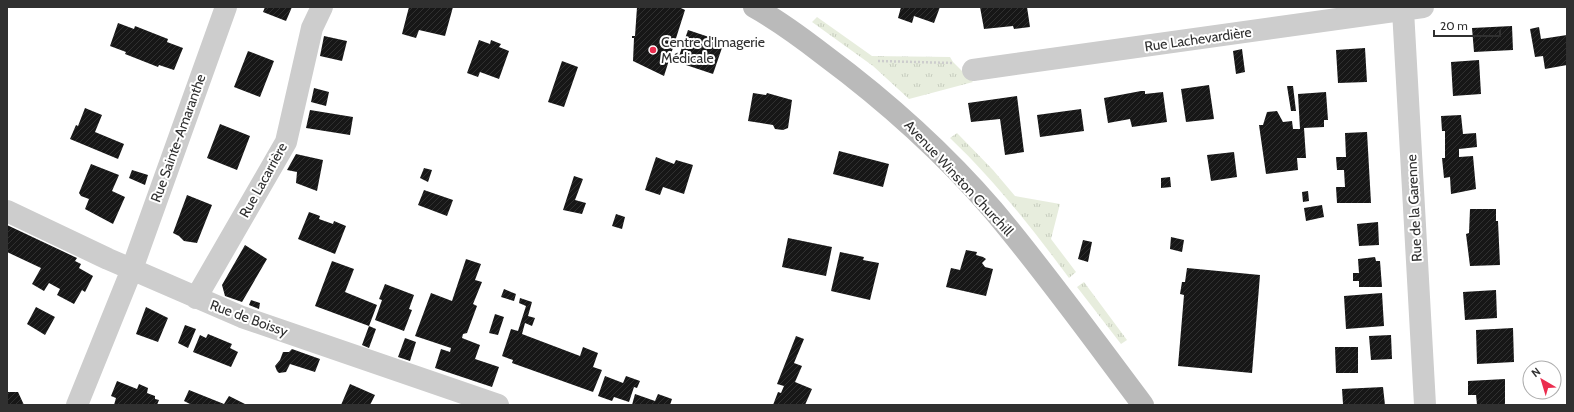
<svg xmlns="http://www.w3.org/2000/svg" width="1574" height="412" font-family="Cabin,sans-serif">
	<style>
		.grass { fill: url(#grass-tufts) }
		.building { fill: url(#building-hatch) }
		.lines { fill: none; stroke-linecap: round; stroke-linejoin: round }
		.path { stroke: #cdcdcd; stroke-width: 2.5; stroke-dasharray: 2 2; stroke-linecap: butt }
		.street { stroke: #cdcdcd; stroke-width: 22 }
		.secondary { stroke: #bababa; stroke-width: 22 }
		.poi-dot { fill: #eb2d4f; stroke: #fff; stroke-width: 1.5 }
		.labels { text-anchor: middle; stroke-width: 4; stroke-linejoin: round; paint-order: stroke }
		.street-label { font-size: 14px; fill: #303030; stroke: #fff }
		.poi-label { font-size: 14px; fill: #303030; stroke: #fff; text-anchor: start }
	</style>
	<defs>
		<pattern id="grass-tufts" width="24" height="20" patternUnits="userSpaceOnUse"><rect width="24" height="20" fill="#e7eddd"/><path d="M3 7l-1-3M5 7V3M7 7l1-3M15 17l-1-3M17 17v-4M19 17l1-3" fill="none" stroke="#c6ccbe"/></pattern>
		<pattern id="building-hatch" width="6" height="6" patternUnits="userSpaceOnUse"><rect width="6" height="6" fill="#171717"/><path d="M-1 1l2-2M0 6l6-6M5 7l2-2" fill="none" stroke="#303030"/></pattern>
	</defs>
	<rect width="100%" height="100%" fill="#fff"/>
	<path class="grass" d="M817,17L872,56L950,57L953,62L973,82L909,99L873,66L812,22Z
		M957,133L993,170L1015,196L1060,204L1051,239L1076,272L1069,278C1032,228 995,181 950,138Z
		M1084,282L1127,340L1121,344L1077,287Z"/>
	<path class="building" d="M265,7H292L286,21L263,12Z
		M409,7H453L445,36L419,30L416,38L402,34Z
		M637,7H679L685,10L664,76L633,61L634,38H632V36H635Z
		M901,7H940L934,23L914,16L912,23L898,18Z
		M980,7H1027L1030,27L1014,29L1013,26L984,29Z
		M118,23L134,29L135,26L168,39L167,42L183,48L174,70L159,65L158,67L125,54L126,52L110,46Z
		M1512,26L1513,50L1474,52L1472,28Z
		M1539,27L1541,39L1567,35V65L1545,69L1543,56L1535,57L1530,29Z
		M688,30L724,42L713,74L677,62Z
		M324,36L347,41L342,61L320,56Z
		M479,40L490,44L491,40L501,44L499,47L509,51L499,79L480,72L478,77L467,73Z
		M1365,48L1367,82L1338,83L1336,50Z
		M1242,49L1245,72L1236,74L1233,51Z
		M248,51L274,61L260,97L234,87Z
		M1479,60L1481,94L1453,96L1451,62Z
		M562,61L578,67L564,107L548,102Z
		M1209,85L1214,119L1186,122L1181,89Z
		M1287,86H1293L1296,111H1291Z
		M314,88L329,92L326,106L311,102Z
		M1141,91H1145V94L1163,92L1167,122L1132,127L1130,119L1108,123L1104,98Z
		M1326,92L1328,120H1324V127L1304,128L1306,158H1297L1298,170L1266,174L1259,125H1263L1267,112L1277,111L1283,122L1292,121L1293,129H1300L1298,94Z
		M753,93L766,95L767,93L792,100L788,128L783,130L775,129L773,125L748,121Z
		M1017,96L1024,152L1005,155L1000,119L971,122L968,103Z
		M85,108L102,115L95,132L124,144L118,159L70,139L76,125L78,126Z
		M1081,109L1084,131L1040,137L1037,115Z
		M310,110L353,117L350,135L306,128Z
		M1461,115L1463,134L1476,133L1477,147L1459,149V157L1473,156L1476,189L1451,194L1450,177L1444,178L1442,158H1445V131H1442L1441,116Z
		M220,124L250,136L237,170L207,158Z
		M1367,132L1371,203H1337L1336,187H1345L1344,170H1337L1336,157H1346L1345,133Z
		M839,151L889,164L883,187L833,174Z
		M1234,152L1237,177L1211,181L1207,155Z
		M296,154L323,160L317,191L296,183L297,172L287,170Z
		M656,157L674,164L676,160L693,165L684,194L663,187L660,195L645,190Z
		M91,164L119,175L112,191L125,197L113,224L85,209L89,199L81,196L79,193Z
		M424,168L432,170L428,182L420,178Z
		M132,170L148,175L145,185L129,178Z
		M574,176L583,179L575,200L586,203L582,214L563,210Z
		M1170,177L1171,187L1161,188V178Z
		M424,190L453,200L447,216L418,205Z
		M1308,191L1309,201L1303,202L1302,192Z
		M187,195L212,205L197,243L184,241L179,236L173,233Z
		M1322,205L1324,217L1306,221L1304,208Z
		M1470,209H1496V221H1498L1500,265L1470,266L1466,234L1469,233Z
		M309,212L320,216L319,219L333,224L334,221L346,226L335,254L298,239Z
		M616,214L625,217L622,229L612,226Z
		M1378,222L1379,245L1359,246L1357,224Z
		M7,225L77,258L75,261L81,264L79,268L93,276L85,292L82,290L74,304L57,295L60,289L49,283L44,291L32,284L41,268L7,252Z
		M1171,237L1184,240L1182,252L1170,249Z
		M788,238L832,247L826,276L782,267Z
		M1083,240L1092,242L1088,262L1078,259Z
		M245,245L267,259L242,302L225,296L222,285Z
		M966,250L977,252L976,255L983,257L986,259L982,263L985,267L993,269L986,296L946,287L951,268L960,270Z
		M840,252L864,257L863,260L879,263L870,300L831,291Z
		M1375,257L1376,261H1380L1382,287H1359V281H1353V273H1359L1358,259Z
		M466,259L481,264L475,280L482,282L473,304L477,306L467,333L463,334L462,338L480,345L475,359L499,367L492,387L435,368L441,349L450,352L451,348L415,336L431,293L452,301Z
		M332,261L354,269L345,292L377,305L369,326L315,306Z
		M1187,268L1260,275L1252,373L1178,366L1184,295L1180,294L1182,282H1185Z
		M385,284L414,295L409,309L412,310L404,331L375,320L382,300L379,299Z
		M504,289L516,294L514,301L501,297Z
		M1496,290L1497,318L1465,320L1463,292Z
		M1382,293L1384,326L1346,329L1344,296Z
		M520,298L532,302L528,316L535,318L532,326L525,323L522,334L580,356L583,347L598,353L593,367L602,370L593,392L512,363L513,360L502,356L511,329L518,331L526,306L519,303Z
		M251,300L260,303L259,309L249,305Z
		M36,307L55,317L45,335L27,324Z
		M146,307L168,318L158,342L136,334Z
		M495,314L504,317L498,335L489,333Z
		M185,325L196,329L188,348L178,343Z
		M369,326L376,329L369,348L362,345Z
		M1513,328L1514,362L1477,364L1476,330Z
		M208,334L232,344L230,348L238,352L231,367L193,352L200,335L206,338Z
		M1391,335L1392,359L1371,360L1369,336Z
		M796,336L804,339L794,363L802,366L795,382L812,389L805,405H773L778,392L781,393L784,386L777,384Z
		M405,338L416,342L410,361L398,357Z
		M1335,347H1358V373H1336Z
		M292,349L320,359L315,372L290,364L286,372L279,373L277,371L275,366L280,360L283,352H289Z
		M605,376L623,383L626,376L640,381L637,388L634,387L629,402L614,397L612,401L598,396Z
		M1505,379V405H1477L1476,395H1468V381Z
		M117,381L137,389L139,384L148,388L147,393L155,396V399L159,400L157,405H114L116,398L111,396Z
		M350,384L375,395L370,405H341Z
		M1383,387L1385,405L1343,404L1342,389Z
		M189,390L224,404L229,396L247,405H192L184,401Z
		M7,392H18L24,405H7Z
		M635,394L655,401L658,394L672,399L670,405H632Z"/>
	<g class="lines">
		<path class="path" d="M878,61L953,63"/>
		<path class="street" d="M1403,10L1425,405
			M973,70L1423,7
			M7,211L108,259L242,317L498,405
			M196,298L286,142L312,28L322,7
			M77,405L132,269L226,7"/>
		<path class="secondary" d="M754,7C779,21 802,38 824,55C886,101 943,152 993,210C1046,273 1094,340 1143,405"/>
	</g>
	<circle class="poi-dot" cx="653" cy="50" r="4"/>
	<g class="labels">
		<g class="street-label">
			<text transform="translate(1198 39) rotate(-8)" y="5">Rue Lachevardière</text>
			<text transform="translate(178 138) rotate(-70)" y="5">Rue Sainte-Amaranthe</text>
			<text transform="translate(959 178) rotate(47)" y="5">Avenue Winston Churchill</text>
			<text transform="translate(263 180) rotate(-61)" y="5">Rue Lacarrière</text>
			<text transform="translate(1414 208) rotate(-93)" y="5">Rue de la Garenne</text>
			<text transform="translate(249 318) rotate(20)" y="5">Rue de Boissy</text>
		</g>
		<g class="poi-label">
			<text x="661" y="47">Centre d'Imagerie<tspan x="661" dy="16">Médicale</tspan></text>
		</g>
	</g>
	<rect width="1574" height="412" fill="none" stroke="#303030" stroke-width="16"/>
	<g transform="translate(1542 380) rotate(322)"><circle r="19" fill="#ffffff" stroke="#acacac"/>
	<path d="M0-3L7 15L0 10L-7 15Z" fill="#eb2d4f"/>
	<text y="-6" font-size="11" font-weight="bold" text-anchor="middle" fill="#303030">N</text>
	</g>
	<path d="M1434 30v6h66v-6" fill="none" stroke="#303030" stroke-width="2"/>
	<text x="1440" y="30" font-size="12" fill="#303030" stroke="#ffffff" stroke-width="3" paint-order="stroke">20 m</text>
</svg>
